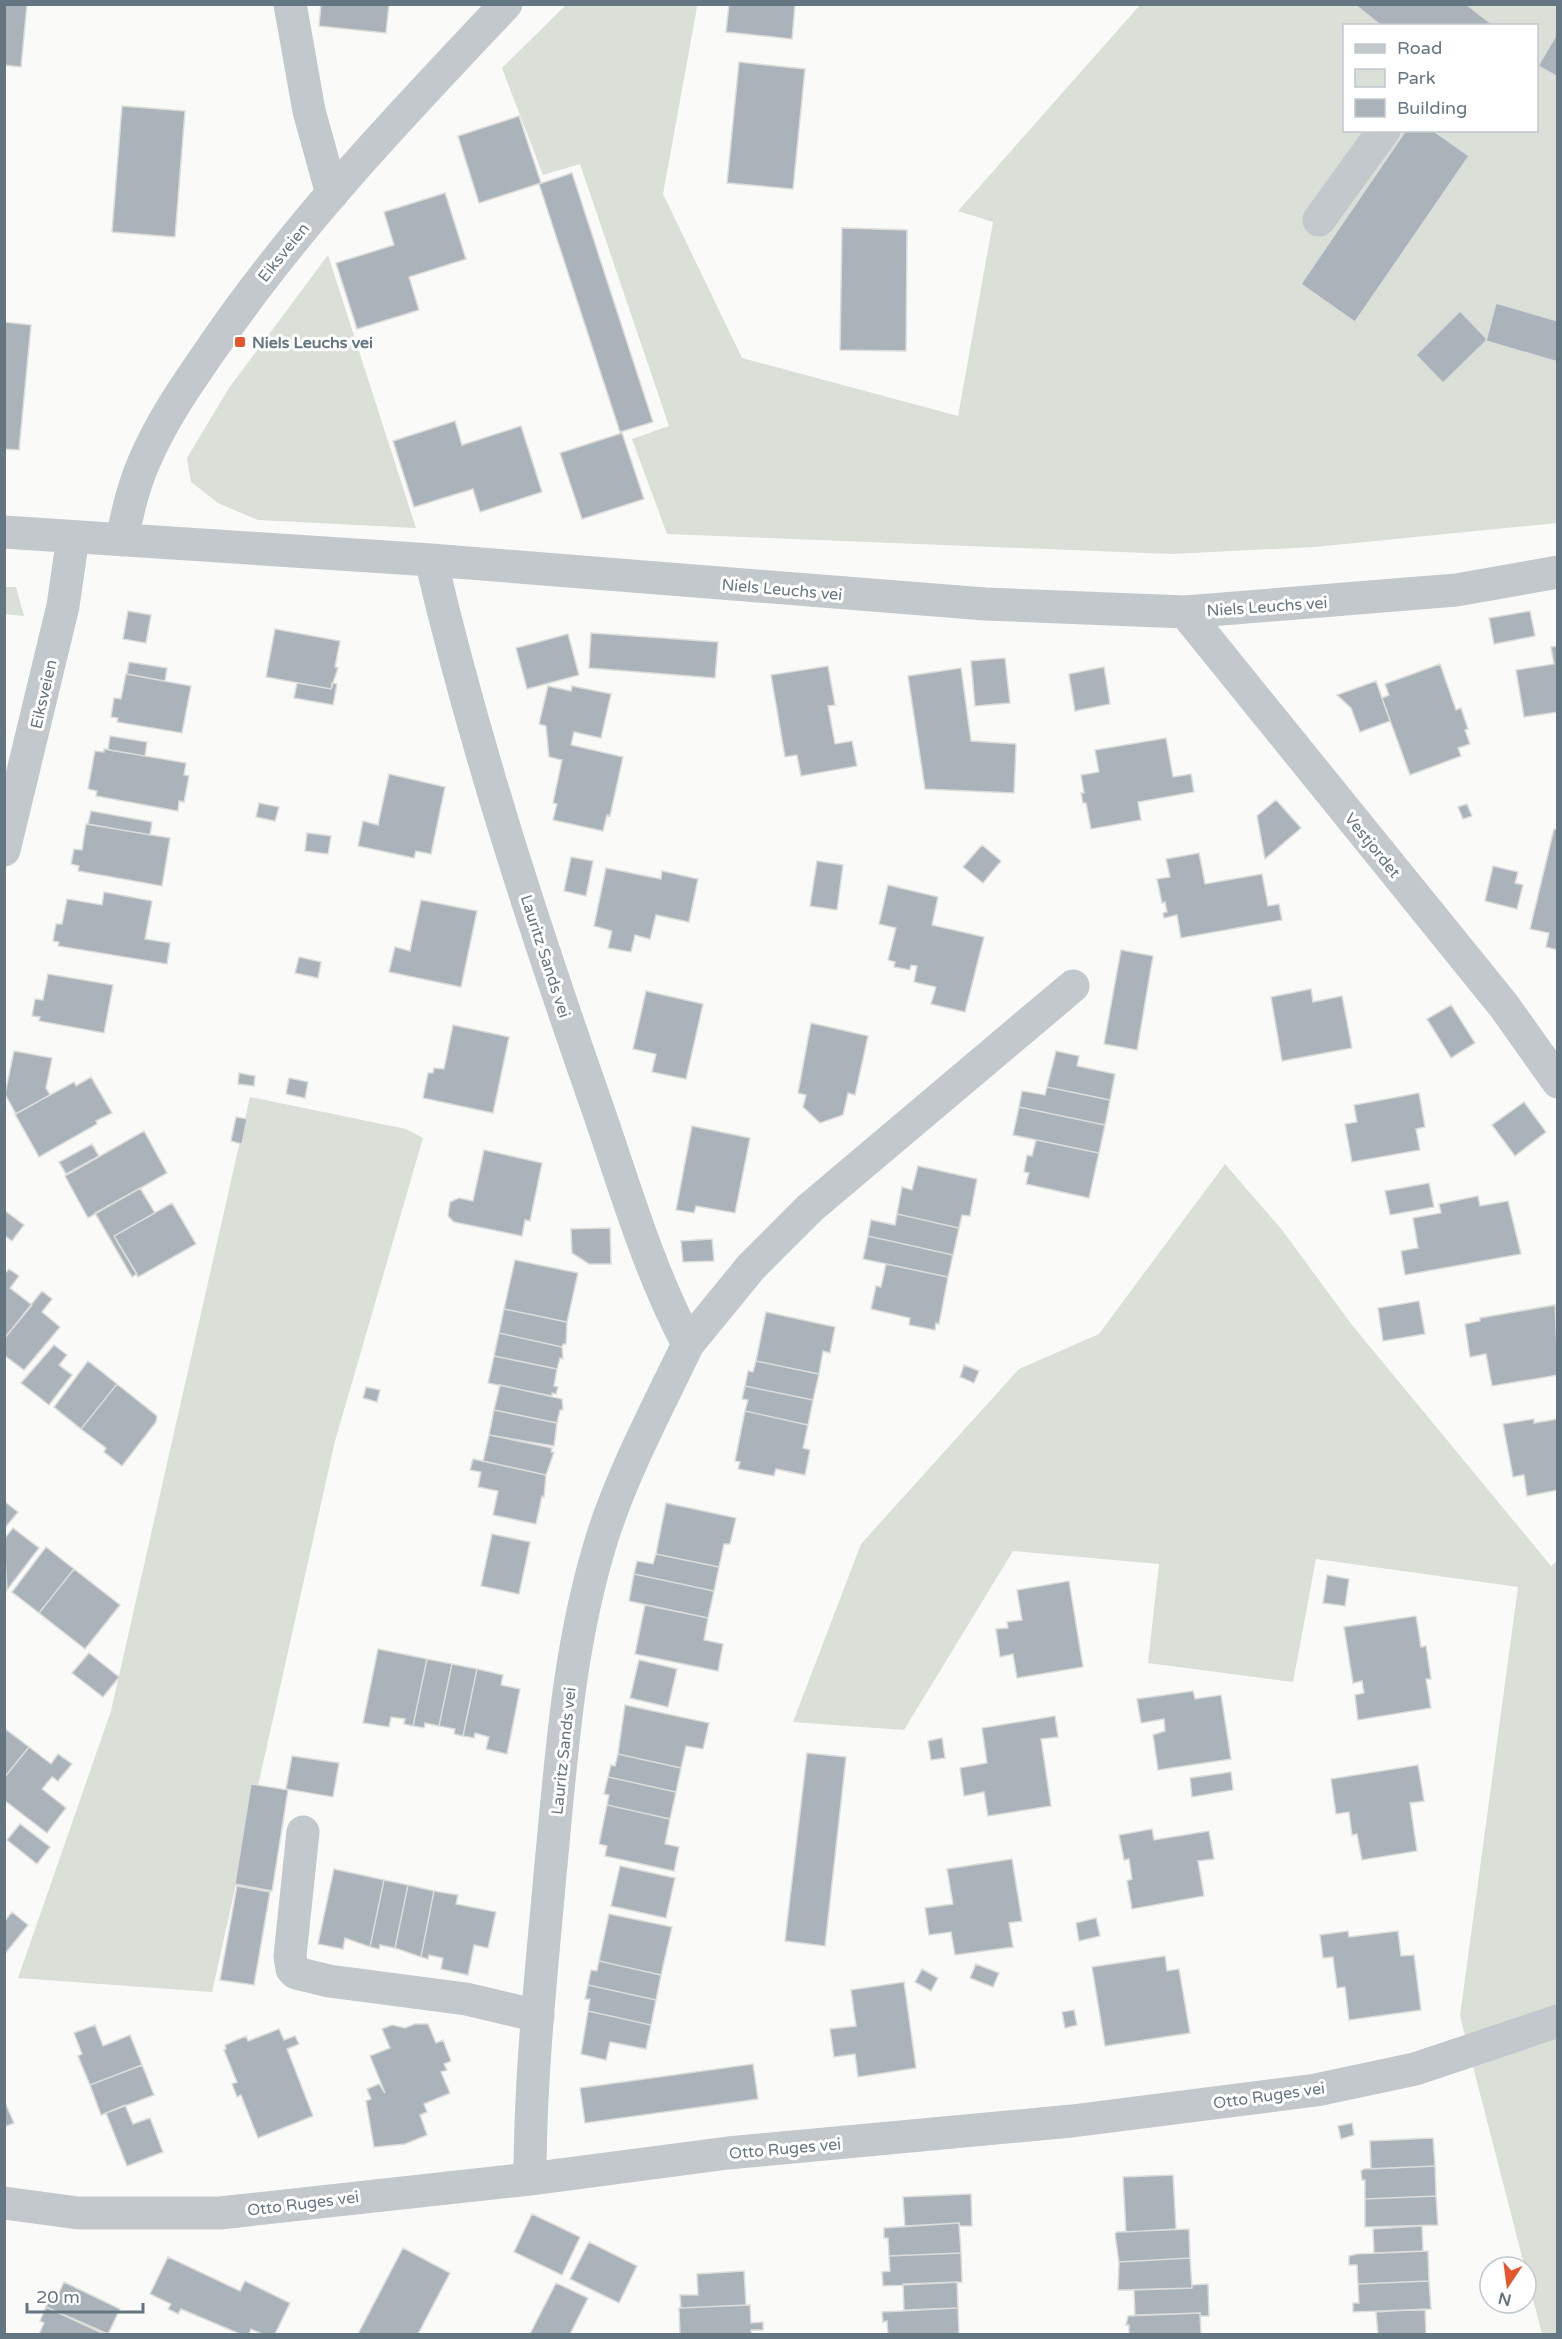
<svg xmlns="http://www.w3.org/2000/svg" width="1562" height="2339" font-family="'Varela Round',sans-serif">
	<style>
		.green { fill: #dadfd7; fill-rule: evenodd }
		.building { fill: #aab3b9; stroke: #dcdcda; stroke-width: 1.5 }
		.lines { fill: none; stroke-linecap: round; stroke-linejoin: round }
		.minor { stroke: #c3c8cc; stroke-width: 33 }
		.poi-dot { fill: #e4572e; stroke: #fff; stroke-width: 2 }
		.labels { text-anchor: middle; stroke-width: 6; stroke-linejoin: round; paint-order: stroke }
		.street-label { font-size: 16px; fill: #657683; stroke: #fff }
		.poi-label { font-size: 16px; font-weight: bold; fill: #657683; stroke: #fff; text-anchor: start }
	</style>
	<rect width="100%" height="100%" fill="#fafaf8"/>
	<path class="green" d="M566,5H694L697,7L663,194L742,358L958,416L993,222L958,211L1140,5H1557V523L1315,547L1171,554L667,534L632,439L669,426L580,164L543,175L502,68ZM1344,26H1536V130H1344Z
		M328,255L416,528L258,520L218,503L191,482L187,458L229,388Z
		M4,587H16L24,616L5,614Z
		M250,1097L406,1129L423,1138L335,1441L212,1992L18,1978L111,1711Z
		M1225,1164L1282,1230L1352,1325L1551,1566L1557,1561V2334H1542L1460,2016L1518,1587L1316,1559L1293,1682L1148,1663L1159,1564L1013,1551L904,1730L793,1722L861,1544L1019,1369L1099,1334Z"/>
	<path class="building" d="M4,4H27L21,67L4,65Z
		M321,4H389L386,33L319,26Z
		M729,4H795L792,39L726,32Z
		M1354,4H1466L1494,26H1382Z
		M1558,32V77L1538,66Z
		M739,62L805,69L793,189L727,183Z
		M122,106L185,111L175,237L112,232Z
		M519,116L541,183L479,203L458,136Z
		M1406,130H1432L1469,156L1355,322L1301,284Z
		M572,173L653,422L620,432L539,184Z
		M445,193L466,259L409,277L419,310L357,329L336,263L394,245L384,212Z
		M842,228L907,230L906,351L840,350Z
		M1496,303L1558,321V362L1486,341Z
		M1460,311L1486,338V341L1443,383L1416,355Z
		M4,322L31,325L19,450L4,449Z
		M455,421L462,445L521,426L542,492L480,512L473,489L414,507L393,441Z
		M622,433L644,499L582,519L560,453Z
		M128,611L151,615L146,643L123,639Z
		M1530,611L1535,636L1494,644L1489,618Z
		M275,629L340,641L335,667L338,668L331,689L266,677Z
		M591,633L718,642L715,678L589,668Z
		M568,634L579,675L527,689L516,648Z
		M1558,646V712L1524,717L1516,670L1554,664L1551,647Z
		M1005,658L1010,703L975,706L971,661Z
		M129,662L167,668L165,681L127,674Z
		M1440,664L1456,710L1461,708L1468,729L1465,730L1470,744L1458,748L1461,756L1410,775L1382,698L1389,695L1385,684Z
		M828,666L835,705L828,706L835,744L852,741L857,766L801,776L797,755L785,757L771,675Z
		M1104,667L1110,704L1075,711L1069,674Z
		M961,668L971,741L1016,744L1014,793L925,789L908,676Z
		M126,674L191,686L182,733L117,722L118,718L111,717L114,698L121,699Z
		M1376,681L1390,721L1360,732L1351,708L1337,695Z
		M297,683L331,689L332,683L337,684L333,705L294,698Z
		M548,686L571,691L572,686L611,694L601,738L574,732L571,745L623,757L610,816L607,815L603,831L553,820L557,804L553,803L562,760L549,757L546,726L539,724Z
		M110,736L147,742L145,756L108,750Z
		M1166,738L1173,777L1191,774L1194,792L1138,802L1141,820L1091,829L1086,803H1083L1081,793H1084L1081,775L1099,772L1095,750Z
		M104,749L186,763L184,775L189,776L184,802L179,801L178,811L96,796L97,791L88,789L95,751L104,752Z
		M389,774L445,787L431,854L416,851L414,858L358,846L363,821L378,825Z
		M1276,800L1301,828L1265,859L1257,816Z
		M259,803L279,807L275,821L256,817Z
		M1467,804L1472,816L1463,819L1458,807Z
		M91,811L152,822L150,835L88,824Z
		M86,824L170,838L162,886L78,871L79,866L71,864L74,849L82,850Z
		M1554,829L1558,830V950L1546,947L1549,933L1530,929Z
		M307,833L331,836L328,854L305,851Z
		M982,845L1001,861L983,883L963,867Z
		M1199,853L1205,884L1262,874L1268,906L1279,904L1282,920L1181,938L1177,915L1164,918L1163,913L1167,912L1165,902L1162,903L1157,879L1170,877L1166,859Z
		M571,857L593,861L586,896L564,891Z
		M817,861L843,865L837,910L810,906Z
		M1493,866L1518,872L1515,883L1523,885L1517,909L1485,901Z
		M606,868L661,879L662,871L698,879L689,922L656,915L650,939L635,935L631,952L608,948L612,931L594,926Z
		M888,885L938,897L932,925L984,937L965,1012L931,1004L936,987L914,982L917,966L911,965L910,970L894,967L895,962L888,960L896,928L879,924Z
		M104,892L152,901L145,939L170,943L167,964L58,946L59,942L53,941L56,924H62L67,899L102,905Z
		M421,900L477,911L461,987L389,972L395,947L410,951Z
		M1121,950L1153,956L1137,1050L1104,1044Z
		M299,957L321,962L318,978L295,973Z
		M48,974L113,985L104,1033L39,1021L40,1017L32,1016L35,999L43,1000Z
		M1311,989L1313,1002L1342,996L1352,1048L1282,1061L1271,997Z
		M646,991L703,1004L686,1079L652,1072L656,1054L633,1049Z
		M1451,1005L1475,1043L1451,1058L1427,1019Z
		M811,1023L868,1036L855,1095L848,1093L843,1115L820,1123L803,1107L806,1095L798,1093Z
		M453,1025L509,1037L493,1113L423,1098L428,1073H433L434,1068L444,1069Z
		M14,1051L52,1058L46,1088L50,1095L16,1114L5,1094Z
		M1056,1051L1079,1056L1077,1066L1115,1074L1110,1100L1047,1087Z
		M239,1073L255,1076L254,1086L238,1084Z
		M91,1077L112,1113L96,1121L97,1124L39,1157L15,1114L74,1082L76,1086Z
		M289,1078L308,1082L305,1098L286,1094Z
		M1047,1087L1110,1100L1105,1125L1019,1107L1022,1091L1045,1095Z
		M1419,1093L1425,1127L1416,1129L1420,1150L1352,1162L1345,1124L1357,1122L1354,1105Z
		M1524,1102L1546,1132L1515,1156L1492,1125Z
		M1019,1107L1105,1125L1099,1153L1013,1135Z
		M236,1117L247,1119L242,1144L231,1141Z
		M692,1126L750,1138L735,1213L696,1206L694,1213L676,1210Z
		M144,1131L167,1173L88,1218L65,1176Z
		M1036,1140L1099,1153L1089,1198L1026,1184L1029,1173L1024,1172L1027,1155L1032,1156Z
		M92,1144L99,1156L66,1174L59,1162Z
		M484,1150L542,1163L530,1221L525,1220L522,1236L454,1222L448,1216L450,1202L459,1198L473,1201Z
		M918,1166L977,1179L970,1216L962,1215L959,1228L897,1214L902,1187L912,1190Z
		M1429,1183L1434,1207L1390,1215L1385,1191Z
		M140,1188L155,1213L114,1236L137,1274L132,1277L95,1213Z
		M1478,1196L1480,1206L1508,1201L1521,1254L1405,1275L1401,1251L1418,1248L1413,1218L1441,1213L1439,1204Z
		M172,1203L196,1244L138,1277L114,1236Z
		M4,1210L24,1225L12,1241L4,1235Z
		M897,1214L959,1228L953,1255L868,1236L871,1220L895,1225Z
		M610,1228L611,1264H589L572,1253L571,1229Z
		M868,1236L953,1255L948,1277L863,1259Z
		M712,1239L714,1261L683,1262L681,1241Z
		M515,1260L578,1273L567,1322L504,1309Z
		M886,1264L948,1277L939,1324L936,1323L935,1330L909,1325L910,1318L871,1309L876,1286L881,1287Z
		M9,1269L19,1276L10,1288L32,1305L4,1339V1274Z
		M42,1291L52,1299L42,1312L60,1327L24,1370L4,1355V1339Z
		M1419,1301L1425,1334L1383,1341L1378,1308Z
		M1555,1305L1558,1375L1492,1386L1486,1354L1470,1357L1465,1324L1480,1321V1318Z
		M504,1309L567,1322L566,1344H563L562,1347L499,1333Z
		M766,1312L835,1327L830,1353L823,1351L819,1374L756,1361Z
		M499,1333L562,1347L563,1359L560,1358L557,1369L494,1356Z
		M54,1345L67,1355L59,1365L72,1375L49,1405L21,1383Z
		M494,1356L557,1369L554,1386L558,1387L556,1394L552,1393V1396L488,1383Z
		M88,1361L117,1384L81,1429L54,1407Z
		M756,1361L819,1374L813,1400L745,1386L748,1371L753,1372Z
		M964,1365L979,1371L974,1383L960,1377Z
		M117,1384L157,1416L156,1422L122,1466L104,1452L106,1448L81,1429Z
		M500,1385L562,1399L563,1410H560L557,1423L494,1410Z
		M745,1386L813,1400L808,1425L745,1411L748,1400L742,1399Z
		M366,1387L380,1390L377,1402L363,1398Z
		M494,1410L557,1423L554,1446L489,1435Z
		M745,1411L808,1425L803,1448L810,1450L805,1475L776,1469L774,1476L738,1469L740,1462L735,1461Z
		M1534,1419V1423L1558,1419V1490L1527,1496L1524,1475L1513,1477L1503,1424Z
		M489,1435L552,1448L551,1452H554L546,1475L483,1461Z
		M473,1459L546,1475L544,1497L542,1496L536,1524L493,1515L498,1491L478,1487L481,1472L470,1470Z
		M4,1501L18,1512L4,1529Z
		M666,1503L736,1518L730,1544H724L719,1567L656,1554Z
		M13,1528L39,1548L7,1590L4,1539Z
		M492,1534L530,1542L519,1594L481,1586Z
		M46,1547L74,1569L39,1613L12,1592Z
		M656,1554L719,1567L714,1591L634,1574L637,1561L653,1564Z
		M74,1569L120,1605L85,1649L39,1613Z
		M634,1574L714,1591L708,1618L629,1601Z
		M1327,1575L1349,1579L1345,1606L1323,1603Z
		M1069,1581L1083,1667L1017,1678L1013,1654L1000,1657L996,1629L1008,1628L1007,1622L1022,1620L1017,1590Z
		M645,1605L708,1618L704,1640L723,1644L718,1671L635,1654Z
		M1416,1616L1421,1647L1426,1646L1431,1679H1426L1431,1708L1358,1720L1355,1695L1364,1693L1362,1681L1353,1683L1344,1627Z
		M378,1649L427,1659L413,1726L404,1724L405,1719L391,1717L389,1727L363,1723Z
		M89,1653L119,1677L103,1697L72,1673Z
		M427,1659L452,1664L439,1726L425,1723L424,1728L413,1726Z
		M639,1660L677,1669L668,1707L630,1698Z
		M452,1664L477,1669L463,1736L454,1734L455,1729L439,1726Z
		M477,1669L503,1675L501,1685L520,1689L507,1754L486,1749L489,1737L475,1733L474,1738L463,1736Z
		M1193,1691L1195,1699L1221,1695L1231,1759L1158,1770L1153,1735L1165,1731L1164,1719L1141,1723L1137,1699Z
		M625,1705L709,1723L703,1749L686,1746L681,1768L618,1754Z
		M1055,1716L1058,1737L1041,1739L1051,1806L988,1816L984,1792L964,1796L960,1768L987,1763L982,1728Z
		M4,1728L29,1747L4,1778Z
		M942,1738L945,1758L931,1760L928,1741Z
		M29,1747L51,1764L58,1754L72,1764L58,1781L52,1777L42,1789L66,1808L47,1833L4,1800V1778Z
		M807,1753L846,1757L825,1946L785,1941Z
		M618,1754L681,1768L676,1792L608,1777L611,1765L615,1766Z
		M292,1756L339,1763L333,1797L286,1789Z
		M1418,1765L1424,1801L1410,1803L1417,1851L1362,1860L1357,1834L1352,1835L1349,1812L1336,1814L1331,1779Z
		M1231,1772L1233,1790L1192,1797L1190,1778Z
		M608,1777L676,1792L670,1819L607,1805L609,1795L604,1794Z
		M251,1784L288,1790L272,1891L235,1884Z
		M607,1805L670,1819L665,1844L679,1847L674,1871L605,1856L607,1846L599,1844Z
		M20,1824L50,1847L37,1864L7,1840Z
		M1152,1829L1154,1840L1209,1831L1214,1859L1198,1861L1204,1896L1132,1909L1127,1881L1132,1879L1129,1859L1124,1860L1119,1835Z
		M1012,1859L1022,1921L1009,1923L1013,1947L955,1955L951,1932L929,1935L925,1908L953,1904L947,1869Z
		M620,1866L675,1878L666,1918L611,1906Z
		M334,1869L384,1880L370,1947L345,1938L343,1949L318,1944Z
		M384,1880L408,1885L395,1948L380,1945L379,1949L370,1947Z
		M408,1885L434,1891L421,1957L395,1948Z
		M237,1886L270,1892L254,1985L220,1980Z
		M434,1891L458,1895L456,1904L496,1912L488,1948L474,1945L468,1975L441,1969L443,1958L429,1955L428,1959L421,1957Z
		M12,1912L28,1925L4,1955V1922Z
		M609,1914L672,1927L661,1975L599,1961Z
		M1096,1918L1100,1936L1079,1941L1076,1923Z
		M1348,1931L1349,1937L1398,1931L1401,1956L1414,1955L1421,2010L1349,2020L1345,1987L1337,1988L1333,1957L1323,1958L1320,1935Z
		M1165,1956L1167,1971L1179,1969L1190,2033L1105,2046L1092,1967Z
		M599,1961L661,1975L656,2000L588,1985L591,1970L597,1971Z
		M976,1964L999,1973L993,1987L970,1978Z
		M922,1969L938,1978L931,1991L915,1982Z
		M904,1982L916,2068L858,2077L855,2054L834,2057L830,2029L856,2026L851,1990Z
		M588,1985L656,2000L651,2025L588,2011L590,1999H585Z
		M1074,2010L1077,2025L1065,2028L1062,2012Z
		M588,2011L651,2025L646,2049L610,2042L606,2060L581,2054Z
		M415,2024H428L436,2043L443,2040L451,2061L444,2064L447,2070L441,2072L450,2093L424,2104L427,2112L420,2115L427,2135L405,2144L374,2147L366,2101L371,2099L367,2089L379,2084L385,2093L370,2056L390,2048L382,2029L392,2025L405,2028Z
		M95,2025L103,2046L130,2035L142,2065L90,2085L78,2056L82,2054L74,2033Z
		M279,2029L284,2040L295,2036L299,2044L287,2049L313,2116L258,2138L241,2095L237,2097L232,2084L237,2082L224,2050L226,2049L225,2045L246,2036L248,2041Z
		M753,2064L758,2099L585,2123L580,2088Z
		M142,2065L154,2095L101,2115L90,2085Z
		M4,2100L14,2123L4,2127Z
		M125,2105L133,2124L150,2118L163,2152L127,2166L106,2113Z
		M1352,2123L1354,2135L1341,2139L1338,2126Z
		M1433,2138L1435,2166L1371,2169L1370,2141Z
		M1435,2166L1436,2196L1365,2199V2180H1362L1361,2171L1364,2169Z
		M1173,2175L1176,2229L1126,2232L1123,2177Z
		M971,2194L972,2226H960L959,2223L905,2226L903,2197Z
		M1436,2196L1438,2225L1365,2227V2199Z
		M532,2214L580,2237L562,2275L514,2252Z
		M959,2223L961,2253L889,2256L888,2238H884V2228Z
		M1422,2226L1423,2251L1374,2253L1373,2229Z
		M1189,2229L1190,2258L1119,2262L1115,2234L1117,2232Z
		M589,2242L637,2266L619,2303L570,2279Z
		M403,2248L450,2273L418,2334H358Z
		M1428,2251L1429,2281L1358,2284L1357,2265H1349V2256L1357,2254Z
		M961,2253L962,2282L883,2286L882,2272L890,2271L889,2256Z
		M168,2257L240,2291L245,2281L290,2303L275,2334H262L251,2329L249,2334H240L181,2309L178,2314L168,2309L171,2304L150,2294Z
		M1190,2258L1192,2288L1118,2290L1119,2262Z
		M744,2271L746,2305L681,2308L680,2295H698L697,2274Z
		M1429,2281L1431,2309L1353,2312V2303H1359L1358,2284Z
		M64,2282L120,2309L108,2334L46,2307L51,2297L56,2299Z
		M957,2282L958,2308L904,2310L903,2284Z
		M556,2283L588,2298L570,2334H530Z
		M1208,2284L1209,2316H1200V2313L1135,2315L1134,2290L1192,2288V2285Z
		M750,2305L751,2323L763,2322V2330H751L752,2334H680L679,2308Z
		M46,2307L104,2334H39L44,2323L40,2321Z
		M958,2308L959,2334H888L887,2321L883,2322L882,2312Z
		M1425,2309L1426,2334H1378L1376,2312Z
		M1200,2313L1201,2334H1129V2325H1126L1128,2316Z"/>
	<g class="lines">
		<path class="minor" d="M290,4L309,111L332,194
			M1319,220L1384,130
			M4,532L431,560L985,604L1185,612L1456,590L1558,572
			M122,540C127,513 133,487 144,462C163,417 192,377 219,338C303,217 405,111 506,4
			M431,560C474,743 532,921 594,1098C623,1180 647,1267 688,1344C659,1405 624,1470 603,1535C568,1645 561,1761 550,1875C541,1976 530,2077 530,2179
			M1185,612L1504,1006L1558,1082
			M4,850L63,606L73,537
			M688,1344L751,1267L810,1208L1073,986
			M303,1832L290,1956L292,1969L296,1973L329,1981L466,1999L538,2016
			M4,2203L78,2213H220L530,2179L728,2153L1072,2121L1316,2090L1415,2069L1558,2021"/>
	</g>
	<rect class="poi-dot" x="234" y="336" width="12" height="12" rx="3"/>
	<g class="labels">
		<g class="street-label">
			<text transform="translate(283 252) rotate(-51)" y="6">Eiksveien</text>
			<text transform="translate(782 589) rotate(5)" y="6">Niels Leuchs vei</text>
			<text transform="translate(1267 606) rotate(-4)" y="6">Niels Leuchs vei</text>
			<text transform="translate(43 694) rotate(-77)" y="6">Eiksveien</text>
			<text transform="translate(1373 845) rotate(51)" y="6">Vestjordet</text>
			<text transform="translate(546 956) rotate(72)" y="6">Lauritz Sands vei</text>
			<text transform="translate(563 1751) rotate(-84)" y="6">Lauritz Sands vei</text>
			<text transform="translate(1269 2095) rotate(-8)" y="6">Otto Ruges vei</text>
			<text transform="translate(785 2148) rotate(-5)" y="6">Otto Ruges vei</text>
			<text transform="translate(303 2203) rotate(-7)" y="6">Otto Ruges vei</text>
		</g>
		<g class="poi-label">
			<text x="252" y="348">Niels Leuchs vei</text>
		</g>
	</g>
	<rect width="1562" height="2339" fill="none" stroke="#657683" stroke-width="12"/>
	<rect x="1343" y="24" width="195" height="108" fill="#ffffff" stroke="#c1c8cd" stroke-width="1.5"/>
	<rect x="1355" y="44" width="30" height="9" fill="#c3c8cc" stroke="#c1c8cd" stroke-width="1.5"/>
	<text x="1397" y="54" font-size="18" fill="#657683">Road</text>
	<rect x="1355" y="69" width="30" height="18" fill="#dadfd7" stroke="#c1c8cd" stroke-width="1.5"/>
	<text x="1397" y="84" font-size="18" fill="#657683">Park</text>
	<rect x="1355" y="99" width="30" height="18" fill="#aab3b9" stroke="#c1c8cd" stroke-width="1.5"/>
	<text x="1397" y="114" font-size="18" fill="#657683">Building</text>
	<g transform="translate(1508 2285) rotate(193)"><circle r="28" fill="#ffffff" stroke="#c1c8cd" stroke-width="1.5"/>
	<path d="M0-4.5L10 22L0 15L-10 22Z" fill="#e4572e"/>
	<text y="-9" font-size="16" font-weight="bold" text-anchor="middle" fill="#657683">N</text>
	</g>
	<path d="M27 2303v9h116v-9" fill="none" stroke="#657683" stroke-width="3"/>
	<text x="36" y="2303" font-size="18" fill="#657683" stroke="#ffffff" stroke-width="4.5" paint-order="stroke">20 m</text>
</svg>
